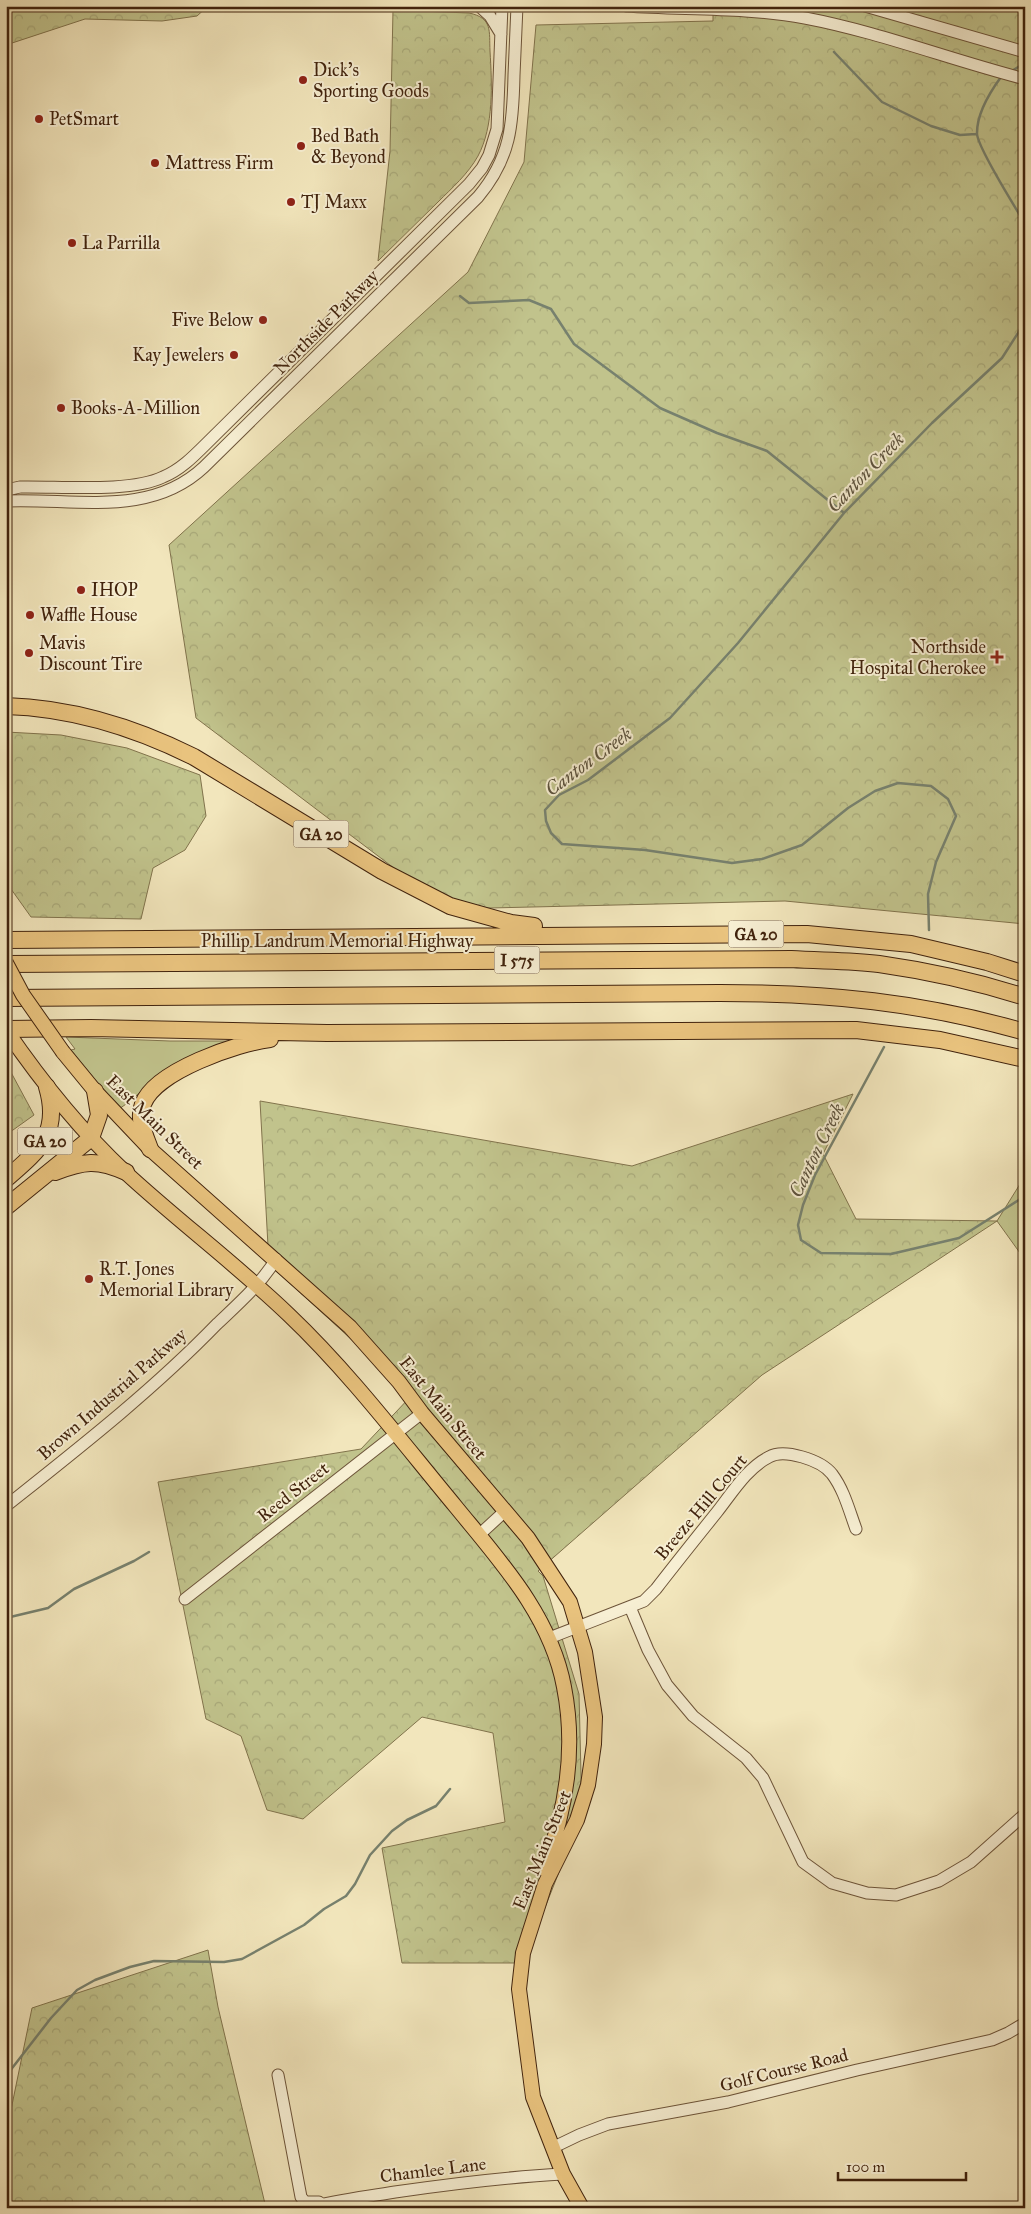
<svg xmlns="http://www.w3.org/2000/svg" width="1031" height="2214" font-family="'IM FELL Great Primer',serif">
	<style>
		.grass { fill: #c1c38c; stroke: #81734c }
		.forest { fill: url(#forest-crowns); stroke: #81734c }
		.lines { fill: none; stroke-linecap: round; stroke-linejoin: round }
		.stream { stroke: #77816e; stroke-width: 2.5 }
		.minor-casing { stroke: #6d5439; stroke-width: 13 }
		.major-casing { stroke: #41230d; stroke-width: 16 }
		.highway-casing { stroke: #41230d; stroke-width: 18 }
		.minor { stroke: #f7efd3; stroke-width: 11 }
		.major { stroke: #e9c37e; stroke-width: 14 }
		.highway { stroke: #e9c37e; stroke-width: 16 }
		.major-bridge-casing { stroke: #41230d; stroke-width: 16; stroke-linecap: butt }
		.major-bridge { stroke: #e9c37e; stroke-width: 14 }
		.poi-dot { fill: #8f2418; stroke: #f7efd3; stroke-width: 2 }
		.labels { text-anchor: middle; stroke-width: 4; stroke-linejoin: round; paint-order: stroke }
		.shield { fill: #f7efd3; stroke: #786048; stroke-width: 1 }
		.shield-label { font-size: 16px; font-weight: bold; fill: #41230d }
		.poi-label { font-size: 18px; fill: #41230d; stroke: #f7efd3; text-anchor: start }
		.street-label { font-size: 18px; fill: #41230d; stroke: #f7efd3 }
		.water-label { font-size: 19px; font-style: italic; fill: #5c523d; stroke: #f7efd3 }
	</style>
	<defs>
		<pattern id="forest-crowns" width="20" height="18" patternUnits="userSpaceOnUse" patternTransform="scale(1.25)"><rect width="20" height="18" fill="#c1c38c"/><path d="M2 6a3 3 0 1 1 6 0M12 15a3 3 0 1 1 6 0" fill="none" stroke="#a7a778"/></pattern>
	</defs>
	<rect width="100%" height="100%" fill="#f2e6bc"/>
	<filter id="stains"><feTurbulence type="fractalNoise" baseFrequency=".004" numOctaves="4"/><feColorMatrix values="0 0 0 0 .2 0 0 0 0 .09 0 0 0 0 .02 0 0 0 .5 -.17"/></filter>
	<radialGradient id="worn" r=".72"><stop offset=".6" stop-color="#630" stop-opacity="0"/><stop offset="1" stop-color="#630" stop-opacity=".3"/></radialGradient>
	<path class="grass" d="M66,1037L170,1041H235L150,1084L129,1102L119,1109L71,1050L75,1049Z
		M1025,1176V1260L997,1221Z"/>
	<path class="forest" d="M6,6H208L197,16L162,21L85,19L6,45Z
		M713,6H1025V924L785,901L448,909L196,718L169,545L468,272L524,162L536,25L713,21Z
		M393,10L469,13C493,18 489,31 490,51C492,84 494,126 478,156C468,174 452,188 438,202C418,222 398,241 378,261L390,151Z
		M6,732L61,735L127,748L200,775L206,816L185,850L153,868L141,919L31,917L6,882Z
		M6,1063L34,1115L6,1135Z
		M853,1094L823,1154L856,1219L997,1221L762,1375L538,1571L543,1576L579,1694L582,1814L523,1963H402L382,1848L505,1822L493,1733L422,1717L303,1819L267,1810L241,1736L206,1719L158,1482L361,1449L412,1395L269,1264L260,1101L632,1166Z
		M208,1950L218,2007L266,2208H6V2134L32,2008Z"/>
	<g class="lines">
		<path class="stream" d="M834,52L882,102L931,126L960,135L976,134
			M1010,72L1025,63
			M1001,77C990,92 977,113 977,133C976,145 1015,207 1024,222L1025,227
			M460,296L469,303L529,300L551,309L574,344L660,408L717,433L767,451L844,513
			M929,930L928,894L936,862L956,816L948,799L931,786L898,783L875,791L848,808L802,845L762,859L732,863L645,850L562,844L551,833L546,821L545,810L559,795L588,780L670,718L738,643L844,513L932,423L1002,358L1025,322
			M884,1047L815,1175L803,1205L798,1225L801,1240L821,1253L891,1254L959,1238L1025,1196
			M6,1618L48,1608L74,1589L134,1561L149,1552
			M6,2076L51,2018L77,1990L95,1980L130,1967L154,1961L224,1962L242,1959L304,1925L324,1909L346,1896L355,1884L370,1855L392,1831L407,1820L436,1806L450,1789"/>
		<defs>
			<path id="minor" d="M479,6L490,16L501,34
				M626,6C685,10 746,7 805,18C879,32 951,60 1025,79
				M865,6L1025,52
				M6,490L20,487C59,486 130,493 163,477C180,470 193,457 206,444L469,184L482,168L489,155L497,129L502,6
				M6,501C75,498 150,518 204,467L478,197C511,158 513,124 514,75C515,52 516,29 517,6
				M6,1506C79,1448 152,1391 217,1324C238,1304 261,1284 276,1259
				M479,1535L504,1512
				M185,1599L422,1413
				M630,1607L648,1650L667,1685L693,1716L746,1758L763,1778L803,1862L832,1883L867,1893L896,1895L939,1881L971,1862L1025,1814
				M549,1638L644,1601L656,1589C676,1563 697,1537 717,1512C732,1493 747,1468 769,1457C784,1448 821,1460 832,1474C844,1490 849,1510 856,1529
				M278,2075L301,2197L305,2202H319
				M552,2148L579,2135L608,2124L728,2102L857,2070L992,2040L1008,2033L1025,2023
				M308,2208C336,2200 366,2197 395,2192C450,2184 507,2177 563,2174"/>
			<path id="major" d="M6,1030C41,1081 80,1130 125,1172C178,1221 237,1265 289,1315C350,1373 402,1442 456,1507C500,1561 551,1616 564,1687C576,1748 566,1811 544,1869
				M63,1052L95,1091L150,1149L350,1327L399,1382L422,1413L528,1538L570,1602L585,1652L595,1717L594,1744L588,1785L577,1820L545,1884L523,1953L519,1989L533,2097L563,2174L582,2208"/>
			<path id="highway" d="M6,706C73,708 134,727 194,757L382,871L450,906L511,923L534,926
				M6,940L807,934L911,944L987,962L1025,974
				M6,964L791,959C820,961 850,960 879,964C928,971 978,982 1025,997
				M6,998L720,993C828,993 920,1002 1025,1032
				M6,1029L91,1028L327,1033L856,1030L940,1040L1025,1059
				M150,1149C145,1135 137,1119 143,1104C155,1071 238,1043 270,1039
				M55,1172C84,1161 97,1159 126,1172
				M6,1179C38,1151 61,1134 47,1087
				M6,1207L91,1138L99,1115L95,1091"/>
		</defs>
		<use href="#minor" class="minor-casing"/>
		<use href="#major" class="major-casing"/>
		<use href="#highway" class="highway-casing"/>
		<use href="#minor" class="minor"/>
		<use href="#major" class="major"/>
		<use href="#highway" class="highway"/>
		<defs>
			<path id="major-bridge" d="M6,963L23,995L63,1052"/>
		</defs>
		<use href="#major-bridge" class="major-bridge-casing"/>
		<use href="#major-bridge" class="major-bridge"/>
	</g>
	<g class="poi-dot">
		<circle cx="303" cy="80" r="5"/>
		<circle cx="39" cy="119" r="5"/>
		<circle cx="301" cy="146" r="5"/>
		<circle cx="155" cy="163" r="5"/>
		<circle cx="291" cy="202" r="5"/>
		<circle cx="72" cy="243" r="5"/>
		<circle cx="263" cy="320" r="5"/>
		<circle cx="234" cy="355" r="5"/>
		<circle cx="61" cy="408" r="5"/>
		<circle cx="81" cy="590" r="5"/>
		<circle cx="30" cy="615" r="5"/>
		<circle cx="29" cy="653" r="5"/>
		<path d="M994.5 649.5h5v5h5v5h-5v5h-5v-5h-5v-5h5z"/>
		<circle cx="89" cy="1279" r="5"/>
	</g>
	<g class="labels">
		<g class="shield">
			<rect x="293.5" y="820.5" width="55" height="27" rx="4"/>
			<rect x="728.5" y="920.5" width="55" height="27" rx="4"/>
			<rect x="494.5" y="946.5" width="45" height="27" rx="4"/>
			<rect x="17.5" y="1127.5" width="55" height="27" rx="4"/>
		</g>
		<g class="shield-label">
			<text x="321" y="840">GA 20</text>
			<text x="756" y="940">GA 20</text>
			<text x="517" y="966">I 575</text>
			<text x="45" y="1147">GA 20</text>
		</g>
		<g class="poi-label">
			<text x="313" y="76">Dick's<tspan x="313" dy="21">Sporting Goods</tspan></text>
			<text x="49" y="125">PetSmart</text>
			<text x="311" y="142">Bed Bath<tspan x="311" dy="21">&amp; Beyond</tspan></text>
			<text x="165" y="169">Mattress Firm</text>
			<text x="301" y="208">TJ Maxx</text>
			<text x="82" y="249">La Parrilla</text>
			<text x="253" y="326" text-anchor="end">Five Below</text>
			<text x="224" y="361" text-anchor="end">Kay Jewelers</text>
			<text x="71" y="414">Books-A-Million</text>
			<text x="91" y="596">IHOP</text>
			<text x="40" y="621">Waffle House</text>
			<text x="39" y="649">Mavis<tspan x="39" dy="21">Discount Tire</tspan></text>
			<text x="986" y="653" text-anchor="end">Northside<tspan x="986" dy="21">Hospital Cherokee</tspan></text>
			<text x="99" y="1275">R.T. Jones<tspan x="99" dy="21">Memorial Library</tspan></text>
		</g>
		<g class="street-label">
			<text transform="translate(326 322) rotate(-45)" y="6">Northside Parkway</text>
			<text x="337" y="947">Phillip Landrum Memorial Highway</text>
			<text transform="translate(155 1122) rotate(44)" y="6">East Main Street</text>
			<text transform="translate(112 1394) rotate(-41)" y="6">Brown Industrial Parkway</text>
			<text transform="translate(443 1408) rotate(51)" y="6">East Main Street</text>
			<text transform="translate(293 1492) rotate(-38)" y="6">Reed Street</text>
			<text transform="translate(701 1507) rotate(-50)" y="6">Breeze Hill Court</text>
			<text transform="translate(542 1850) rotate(-68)" y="6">East Main Street</text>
			<text transform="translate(784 2070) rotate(-14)" y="6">Golf Course Road</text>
			<text transform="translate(433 2170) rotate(-7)" y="6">Chamlee Lane</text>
		</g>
		<g class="water-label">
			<text transform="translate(865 472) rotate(-46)" y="7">Canton Creek</text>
			<text transform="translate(588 761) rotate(-36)" y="7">Canton Creek</text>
			<text transform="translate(816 1150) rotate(-64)" y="7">Canton Creek</text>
		</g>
	</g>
	<rect width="1031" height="2214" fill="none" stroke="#f2e6bc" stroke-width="25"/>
	<rect x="8" y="8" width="1016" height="2199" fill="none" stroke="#41230d" stroke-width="2.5"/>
	<rect x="12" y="12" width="1006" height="2189" fill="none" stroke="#41230d"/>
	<path d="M838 2172v8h128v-8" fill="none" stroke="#41230d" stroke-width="2.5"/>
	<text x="846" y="2172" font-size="15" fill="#41230d" stroke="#f7efd3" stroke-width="4" paint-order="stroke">100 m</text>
	<rect width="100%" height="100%" filter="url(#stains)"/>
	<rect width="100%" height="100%" fill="url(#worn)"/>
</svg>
